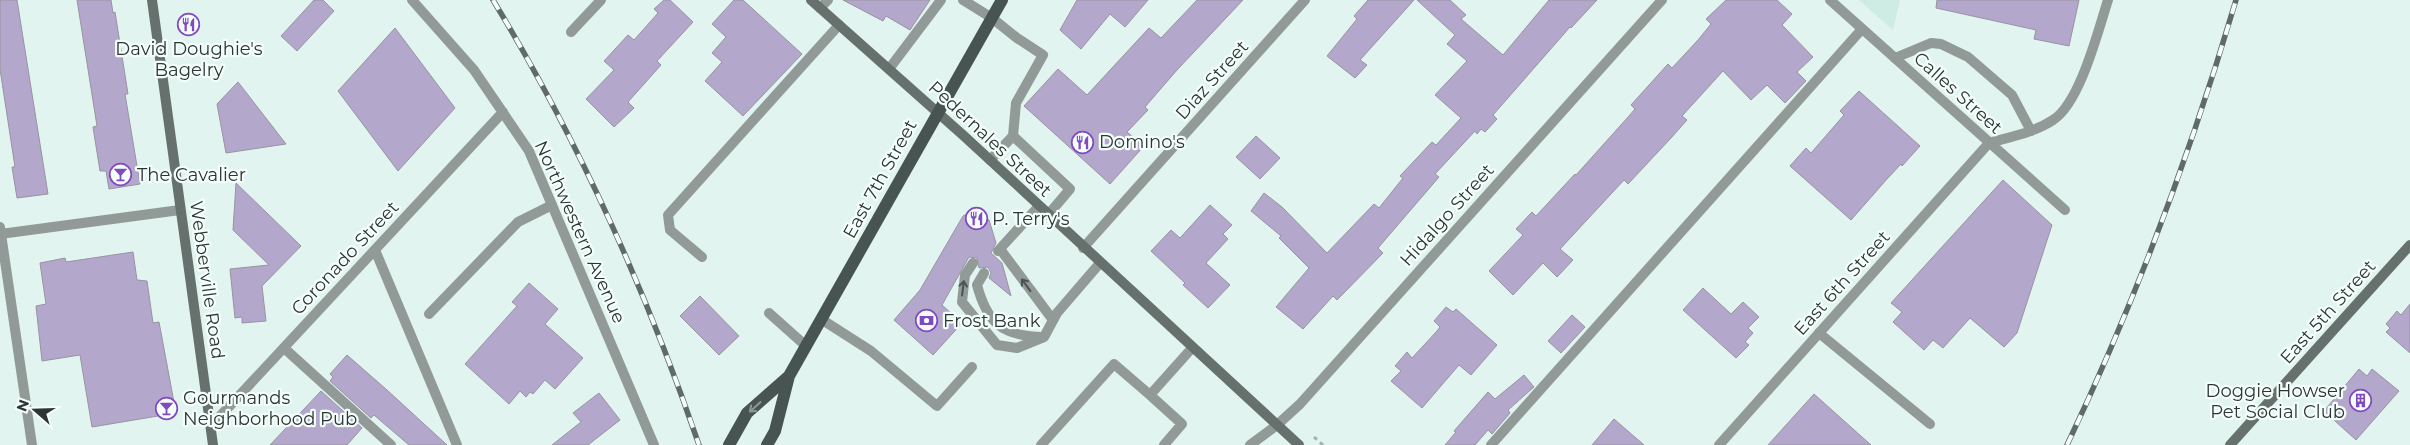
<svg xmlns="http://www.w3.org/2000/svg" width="2410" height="445" font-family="Montserrat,sans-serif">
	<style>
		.built { fill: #ceebe4 }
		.building { fill: #b4a7cc; stroke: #9893a1 }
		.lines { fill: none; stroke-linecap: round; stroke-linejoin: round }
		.path { stroke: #a3b2ae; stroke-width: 3; stroke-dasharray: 4 4; stroke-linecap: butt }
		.lane { stroke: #929a98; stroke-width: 10 }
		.street { stroke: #929a98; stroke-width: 10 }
		.secondary { stroke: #66716e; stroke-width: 10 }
		.primary { stroke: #475452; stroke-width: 12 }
		.rail-casing { stroke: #606b68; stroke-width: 5.5 }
		.rail { stroke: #f4fffc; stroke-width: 4; stroke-dasharray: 11; stroke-linecap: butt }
		.oneway { stroke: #4c5352 }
		.oneway2 { stroke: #8c9896 }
		.labels { text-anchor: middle; stroke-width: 4.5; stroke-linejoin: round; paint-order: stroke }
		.poi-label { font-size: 18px; fill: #2e3534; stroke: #f4fffc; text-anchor: start }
		.street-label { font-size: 18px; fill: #2e3534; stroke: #f4fffc }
	</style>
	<rect width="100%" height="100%" fill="#e1f4ef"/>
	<path class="built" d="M1859,0H1900L1893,30Z"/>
	<path class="building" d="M0,0H17L48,194L17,198L12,167H15L0,69Z
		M77,0H111L113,13L115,12L128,94H125L140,184L109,189L106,171H100L93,127L97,126Z
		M314,0H323L334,11L297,51L281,36Z
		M664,0H670L693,22L657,61L661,65L628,102L634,108L614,127L586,99L614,70L604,61L628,35L634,40L658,13L654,9Z
		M734,0H743L802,54L743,116L705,81L722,62L712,53L726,37L712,24Z
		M843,0H930L910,30L886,16L883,21Z
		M1077,0H1148L1125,27L1110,14L1081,49L1060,30Z
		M1197,0H1243L1177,70L1145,107L1148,110L1127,132L1144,146L1110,184L1024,106L1058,69L1087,95L1149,28L1161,38Z
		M1368,0H1414L1360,60L1367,65L1355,78L1327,56L1357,19L1354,16Z
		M1417,0H1450L1466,15L1461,19L1503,55L1549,0H1597L1571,28L1570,27L1493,115L1497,119L1485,132L1481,129L1477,134L1475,131L1435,174L1439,177L1378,248L1383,253L1337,300L1333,296L1303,329L1276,307L1309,268L1279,238L1281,236L1251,211L1264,193L1282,207L1327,253L1374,204L1379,208L1403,178L1400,176L1432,142L1436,145L1461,118L1435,95L1467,61L1447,44L1455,35Z
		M1726,0H1777L1792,14L1782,25L1813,57L1797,72L1806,81L1785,103L1767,85L1751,100L1723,71L1682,116L1687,120L1671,138L1628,184L1624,180L1560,249L1573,260L1557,277L1543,263L1513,295L1489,271L1523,235L1516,229L1532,212L1536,216L1575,174L1576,175L1629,116L1635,109L1631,105L1668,64L1672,68L1698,40L1711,24L1706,19Z
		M1937,0H2079L2069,46L2034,39L2036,30L1936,8Z
		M395,28L455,108L398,171L338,91Z
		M238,82L286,144L226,153L217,104Z
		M1859,91L1920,146L1902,166L1901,164L1887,179L1851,220L1790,166L1806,148L1811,153L1844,115L1840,111Z
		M1256,136L1280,158L1260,179L1236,157Z
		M2003,180L2052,225L2017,333L2004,347L1970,318L1943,348L1933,340L1924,350L1893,322L1902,312L1891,303Z
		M236,183L301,246L262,286L266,321L242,323V317L235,318L230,269L269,265L233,230Z
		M1210,205L1232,225L1223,234L1228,239L1206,263L1230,285L1208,308L1183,285L1185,283L1151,251L1171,230L1180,238Z
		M971,212L981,213L989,220L996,243L991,253L1002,263L1011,296L989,278L991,273L988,267L979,268L977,258L969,257L942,305L962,323L933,355L894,320L920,290L963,216Z
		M133,252L137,280L147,281L153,323L159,322L176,413L92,427L80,355L42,361L36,306L46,304L40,263L65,258L66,262Z
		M529,283L558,309L545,324L583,358L555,389L545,380L533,394L530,392L526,397L520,391L509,404L465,364L517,306L512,302Z
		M1703,288L1731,314L1743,302L1759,317L1748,328L1753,333L1745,342L1749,345L1736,358L1683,310Z
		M700,296L739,336L719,355L680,316Z
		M2410,304V353L2386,332L2390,328L2386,324L2397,311L2401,315Z
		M1446,307L1453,312L1456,309L1497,345L1471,375L1459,365L1422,408L1391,381L1401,371L1395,366L1407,352L1412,358L1437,331L1440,327L1434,321Z
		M1572,315L1585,327L1561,353L1548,341Z
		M347,355L387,390L447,445H409L374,415L371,418L330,381L333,377L330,374Z
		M2359,369L2367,376L2372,369L2399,391L2356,440L2324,411Z
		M1524,375L1534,387L1508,410L1510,413L1492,434L1488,430L1475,445H1445L1456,432L1454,431L1488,392L1495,399Z
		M321,391L362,428L347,445H270Z
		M599,393L620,420L588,445H552L581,422L573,413Z
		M1814,394L1871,445H1768Z
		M1614,419L1644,445H1592Z"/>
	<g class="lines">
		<path class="path" d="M1314,437L1323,445"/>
		<path class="lane" d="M963,0L992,18L1017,38L1043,55L1016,103L1013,136
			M820,8L828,0
			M1895,58L1931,43L1941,44L1968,57L2012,95L2031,131
			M889,69L941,0
			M1989,143C2010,137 2035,132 2053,120C2080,103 2098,31 2108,0
			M990,160L1013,136L1070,189L1048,215
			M0,227L32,445
			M1000,249L1053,320
			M375,250L457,445
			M998,251L1039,206
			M702,257L670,230L668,215L839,25
			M973,263L965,275L962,302L997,345L1017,348L1044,337L1057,313L1100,263
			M984,273L977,285C987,322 1001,335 1040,337
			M769,313L806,346
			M429,314L518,222L552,205
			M821,319L871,351L937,406L972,367
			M1819,333L1930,424
			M284,348L391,445
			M1150,395L1182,424L1164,445
			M1041,445L1114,364L1150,395L1192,348
			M1491,445L1862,29"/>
		<path class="street" d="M412,0L474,70L529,151L654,445
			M1830,0L2065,210
			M571,32L601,0
			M0,234L180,210
			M1083,248L1305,0
			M211,426L503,112
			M1250,445L1277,425L1300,404L1662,0
			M1719,445L1989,143"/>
		<path class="secondary" d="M152,0L213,445
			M811,0L964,136L1299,445
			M2230,445L2410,245"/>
		<path class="primary" d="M729,445L747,413L789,376
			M767,445L775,431L789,376L1002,0"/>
		<defs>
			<path id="rail" d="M493,0C578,140 646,290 699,445
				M2067,445C2135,302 2191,152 2236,0"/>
		</defs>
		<use href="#rail" class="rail-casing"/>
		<use href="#rail" class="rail"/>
	</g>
	<defs><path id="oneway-shaft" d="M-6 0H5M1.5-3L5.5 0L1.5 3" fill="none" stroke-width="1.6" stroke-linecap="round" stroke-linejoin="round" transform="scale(1.25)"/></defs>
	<g class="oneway">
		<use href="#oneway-shaft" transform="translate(1026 285) rotate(-126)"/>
		<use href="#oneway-shaft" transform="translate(963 288) rotate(-83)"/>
	</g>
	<use class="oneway2" href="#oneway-shaft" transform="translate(755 407) rotate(138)"/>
	<defs>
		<symbol id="restaurant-ring" viewBox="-11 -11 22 22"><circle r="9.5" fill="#f4fffc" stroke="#814ac1" stroke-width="1.5"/><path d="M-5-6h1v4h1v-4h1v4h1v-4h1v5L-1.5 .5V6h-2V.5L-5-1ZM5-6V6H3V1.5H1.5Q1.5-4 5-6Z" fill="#814ac1"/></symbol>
		<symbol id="bar-ring" viewBox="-11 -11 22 22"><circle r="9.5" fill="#f4fffc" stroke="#814ac1" stroke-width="1.5"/><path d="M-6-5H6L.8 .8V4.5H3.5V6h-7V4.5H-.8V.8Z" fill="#814ac1"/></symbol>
		<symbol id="bank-ring" viewBox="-11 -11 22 22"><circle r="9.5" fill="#f4fffc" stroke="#814ac1" stroke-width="1.5"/><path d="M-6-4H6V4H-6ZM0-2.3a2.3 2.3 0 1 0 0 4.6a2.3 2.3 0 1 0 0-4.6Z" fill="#814ac1"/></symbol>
		<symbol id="building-ring" viewBox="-11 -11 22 22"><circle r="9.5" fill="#f4fffc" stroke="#814ac1" stroke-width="1.5"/><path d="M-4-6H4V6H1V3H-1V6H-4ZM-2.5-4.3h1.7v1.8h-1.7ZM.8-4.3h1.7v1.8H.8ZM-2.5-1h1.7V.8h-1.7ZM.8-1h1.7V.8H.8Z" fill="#814ac1"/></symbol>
	</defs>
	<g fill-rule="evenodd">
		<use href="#restaurant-ring" x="176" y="12" width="25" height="25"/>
		<use href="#restaurant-ring" x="1070" y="130" width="25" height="25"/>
		<use href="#bar-ring" x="108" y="162" width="25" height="25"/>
		<use href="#restaurant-ring" x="964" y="206" width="25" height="25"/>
		<use href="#bank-ring" x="914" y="308" width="25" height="25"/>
		<use href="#building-ring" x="2348" y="388" width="25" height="25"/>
		<use href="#bar-ring" x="154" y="396" width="25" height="25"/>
	</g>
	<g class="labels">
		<g class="poi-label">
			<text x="189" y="55" text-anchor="middle">David Doughie's<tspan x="189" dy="21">Bagelry</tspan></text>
			<text x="1099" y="148">Domino's</text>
			<text x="137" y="181">The Cavalier</text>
			<text x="992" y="225">P. Terry's</text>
			<text x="943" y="327">Frost Bank</text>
			<text x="2345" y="397" text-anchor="end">Doggie Howser<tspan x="2345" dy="21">Pet Social Club</tspan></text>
			<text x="183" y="404">Gourmands<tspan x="183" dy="21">Neighborhood Pub</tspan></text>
		</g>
		<g class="street-label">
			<text transform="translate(1212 80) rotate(-48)" y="6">Diaz Street</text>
			<text transform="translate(1958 93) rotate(42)" y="6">Calles Street</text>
			<text transform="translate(990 139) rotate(43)" y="6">Pedernales Street</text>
			<text transform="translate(880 179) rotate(-61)" y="6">East 7th Street</text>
			<text transform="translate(1447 215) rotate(-48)" y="6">Hidalgo Street</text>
			<text transform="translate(580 232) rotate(66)" y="6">Northwestern Avenue</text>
			<text transform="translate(345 258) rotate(-47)" y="6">Coronado Street</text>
			<text transform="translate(207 280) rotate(82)" y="6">Webberville Road</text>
			<text transform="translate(1842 283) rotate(-48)" y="6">East 6th Street</text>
			<text transform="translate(2328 312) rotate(-48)" y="6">East 5th Street</text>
		</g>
	</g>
	<g transform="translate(35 410) rotate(290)" stroke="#f4fffc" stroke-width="4" paint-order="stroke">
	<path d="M0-4L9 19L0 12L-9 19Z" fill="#2e3534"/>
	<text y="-8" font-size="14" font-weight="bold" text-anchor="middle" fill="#2e3534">N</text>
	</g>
</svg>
